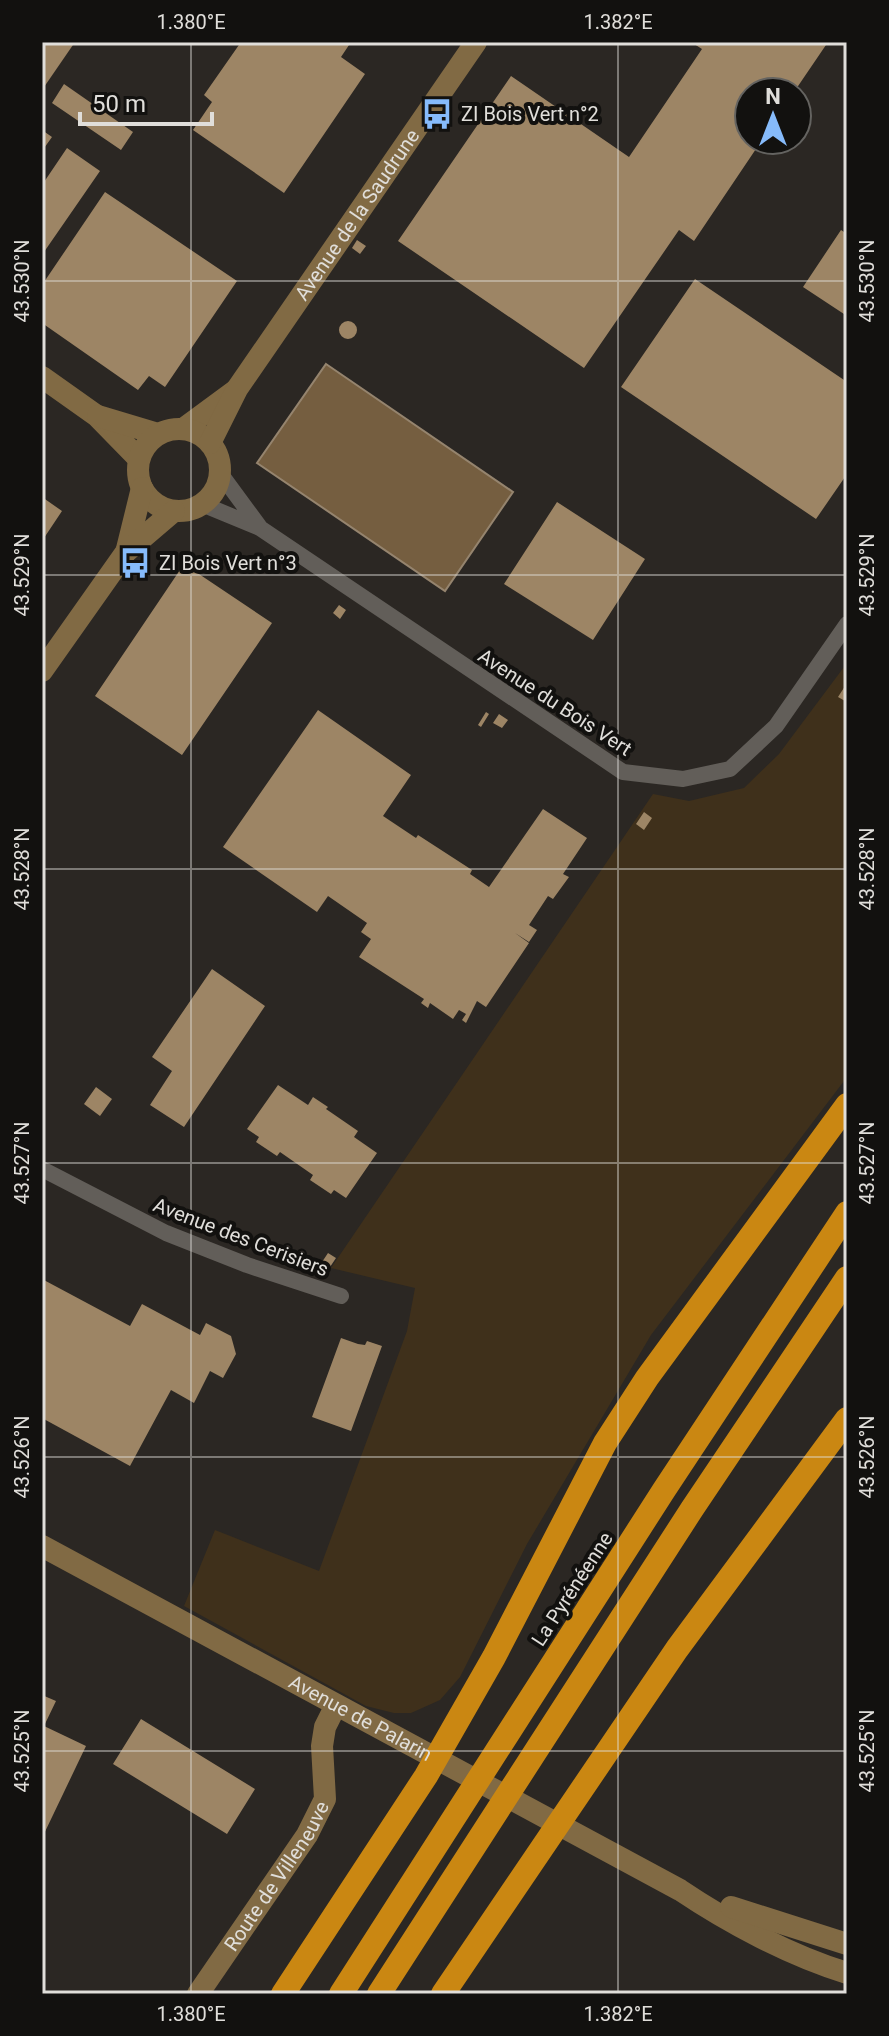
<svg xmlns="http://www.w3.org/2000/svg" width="889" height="2036" font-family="Roboto,sans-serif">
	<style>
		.green { fill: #3f301b }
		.water { fill: #755e40; stroke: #95846e; stroke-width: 2 }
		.building { fill: #9d8565 }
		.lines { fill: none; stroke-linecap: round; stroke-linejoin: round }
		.street { stroke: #625e59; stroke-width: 16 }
		.secondary { stroke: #816a44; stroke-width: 22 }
		.highway { stroke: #ca8712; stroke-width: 24 }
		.ticks { fill: none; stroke: #e0deda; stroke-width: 2; stroke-opacity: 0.45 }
		.labels { text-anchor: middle; stroke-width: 8; stroke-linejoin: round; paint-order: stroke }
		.poi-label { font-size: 20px; fill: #e0deda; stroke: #12110f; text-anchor: start }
		.street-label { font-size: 20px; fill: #e0deda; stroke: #12110f }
		.neatline { fill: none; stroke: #e0deda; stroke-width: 3 }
		.ticks-label { font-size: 20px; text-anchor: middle; fill: #e0deda }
	</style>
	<rect width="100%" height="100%" fill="#2b2723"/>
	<path class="green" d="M847,663V1077L651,1335L527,1544L460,1677L440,1700L411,1713H394L366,1706L184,1606L215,1530L319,1571L407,1331L415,1288L331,1268L653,794L689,801L744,788L779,754Z"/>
	<path class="water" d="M326,364L513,492L445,591L257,463Z"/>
	<path class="building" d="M42,42H75L42,90Z
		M241,42H345L349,45L341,57L365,74L284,193L193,130L212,102L204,95Z
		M691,42H828L794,92H749V140H762L694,241L679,230L584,368L398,241L511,76L629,157L702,49Z
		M64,84L133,132L121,150L52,103Z
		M42,130L52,137L42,151Z
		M67,148L100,171L44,252L42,251V185Z
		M105,192L237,281L165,387L149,376L138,390L42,323V285Z
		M841,230L847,234V316L803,287Z
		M357,240L366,246L360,254L352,248Z
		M695,279L847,382V474L816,519L621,387Z
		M339 330a9 9 0 1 1 18 0a9 9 0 1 1-18 0Z
		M42,497L62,511L42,541Z
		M557,502L645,559L593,640L504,584Z
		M184,564L272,623L182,755L95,696Z
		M339,605L346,610L340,619L333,613Z
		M847,683V698L845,701L838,697Z
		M318,710L411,775L383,816L416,838L418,835L472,870L470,874L489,887L543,809L587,838L563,874L569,877L553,899L548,896L529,925L537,930L529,942L515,933L529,943L486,1007L477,1001L466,1023L462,1020L466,1014L459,1010L453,1019L430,1003L428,1008L421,1003L424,999L359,957L371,939L361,932L367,923L328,896L317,912L223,847Z
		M486,712L489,714L481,727L478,725Z
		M499,714L508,720L502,728L493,723Z
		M644,812L652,818L644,830L636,824Z
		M212,969L265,1006L184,1127L150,1105L172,1071L152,1057Z
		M278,1085L308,1105L313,1097L328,1107L326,1109L358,1131L354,1137L377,1153L346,1198L334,1190L331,1194L310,1180L313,1175L280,1152L277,1156L256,1142L259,1137L247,1129Z
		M96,1087L112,1099L100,1116L84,1104Z
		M328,1253L336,1258L330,1267L322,1262Z
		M42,1279L130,1326L142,1304L200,1335L206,1323L231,1336L236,1354L223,1378L210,1371L194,1403L171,1390L130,1466L42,1418Z
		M341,1338L358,1344L365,1345L367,1341L382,1346L351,1431L312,1417Z
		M42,1695L56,1701L44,1726L86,1746L42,1838Z
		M141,1719L255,1789L227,1834L113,1764Z"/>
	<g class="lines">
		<path class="street" d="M220,473L259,526
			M202,504L260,528L623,772L683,779L730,769L776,726L847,624
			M42,1169L166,1233L247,1265L341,1296"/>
		<g class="secondary">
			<path d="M42,377L97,416L139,459"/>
			<path d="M98,416L158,434"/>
			<path d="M183,429L236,390"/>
			<circle cx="179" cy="470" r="41"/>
			<path id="s1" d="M210,443L237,389L476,42"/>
			<path d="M127,549L142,488"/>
			<path d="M42,671L126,552L174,511"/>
			<path id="s2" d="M42,1546L680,1890C729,1923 791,1956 847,1973"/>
			<path d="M731,1907L847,1944"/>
			<path id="s3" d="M198,1994L307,1835L325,1799L322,1746L325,1727L336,1705"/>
		</g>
		<path class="highway" d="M283,1994L426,1776L494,1657L605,1443L647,1378L847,1105
			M341,1994L664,1490L847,1213
			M379,1994L692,1509L847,1278
			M443,1994L677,1649L847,1419"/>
	</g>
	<path class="ticks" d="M191,42V1994M618,42V1994M42,281H847M42,575H847M42,869H847M42,1163H847M42,1457H847M42,1751H847"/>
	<defs>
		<symbol id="bus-bare" viewBox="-9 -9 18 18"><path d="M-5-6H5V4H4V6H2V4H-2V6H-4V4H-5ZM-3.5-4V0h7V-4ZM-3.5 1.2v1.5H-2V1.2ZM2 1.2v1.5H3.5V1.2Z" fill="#86bbfb" stroke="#12110f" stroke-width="2.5" paint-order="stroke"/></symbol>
	</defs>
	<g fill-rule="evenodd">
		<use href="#bus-bare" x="415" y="92" width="44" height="44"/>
		<use href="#bus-bare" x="113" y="541" width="44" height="44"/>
	</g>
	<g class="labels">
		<g class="poi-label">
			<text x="461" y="121">ZI Bois Vert n°2</text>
			<text x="159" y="570">ZI Bois Vert n°3</text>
		</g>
		<g class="street-label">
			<text dy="7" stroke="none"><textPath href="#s1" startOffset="272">Avenue de la Saudrune</textPath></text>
			<text transform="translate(555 702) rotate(33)" y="7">Avenue du Bois Vert</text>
			<text transform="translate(241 1237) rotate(21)" y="7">Avenue des Cerisiers</text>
			<text transform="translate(572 1589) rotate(-57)" y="7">La Pyrénéenne</text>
			<text dy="7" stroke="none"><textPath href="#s2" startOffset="362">Avenue de Palarin</textPath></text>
			<text dy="7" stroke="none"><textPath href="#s3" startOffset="142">Route de Villeneuve</textPath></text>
		</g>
	</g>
	<rect width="889" height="2036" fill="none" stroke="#12110f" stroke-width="88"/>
	<g transform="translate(773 116)"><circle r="38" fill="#12110f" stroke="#646360" stroke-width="2"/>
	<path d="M0-6L14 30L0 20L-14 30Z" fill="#86bbfb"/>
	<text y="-12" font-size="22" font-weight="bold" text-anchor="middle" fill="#e0deda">N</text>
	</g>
	<path d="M80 112v12h132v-12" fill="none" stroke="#e0deda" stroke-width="4"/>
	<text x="92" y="112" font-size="24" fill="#e0deda" stroke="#12110f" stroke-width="6" paint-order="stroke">50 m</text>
	<rect x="44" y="44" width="801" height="1948" class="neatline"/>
	<g class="ticks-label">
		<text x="191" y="29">1.380°E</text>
		<text x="618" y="29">1.382°E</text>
		<text transform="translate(22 281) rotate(-90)" y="7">43.530°N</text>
		<text transform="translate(867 281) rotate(-90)" y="7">43.530°N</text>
		<text transform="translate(22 575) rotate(-90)" y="7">43.529°N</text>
		<text transform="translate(867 575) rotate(-90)" y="7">43.529°N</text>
		<text transform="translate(22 869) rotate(-90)" y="7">43.528°N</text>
		<text transform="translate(867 869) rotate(-90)" y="7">43.528°N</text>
		<text transform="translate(22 1163) rotate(-90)" y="7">43.527°N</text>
		<text transform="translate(867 1163) rotate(-90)" y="7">43.527°N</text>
		<text transform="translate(22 1457) rotate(-90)" y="7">43.526°N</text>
		<text transform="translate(867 1457) rotate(-90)" y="7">43.526°N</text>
		<text transform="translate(22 1751) rotate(-90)" y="7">43.525°N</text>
		<text transform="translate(867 1751) rotate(-90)" y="7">43.525°N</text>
		<text x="191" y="2021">1.380°E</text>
		<text x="618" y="2021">1.382°E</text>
	</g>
</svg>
